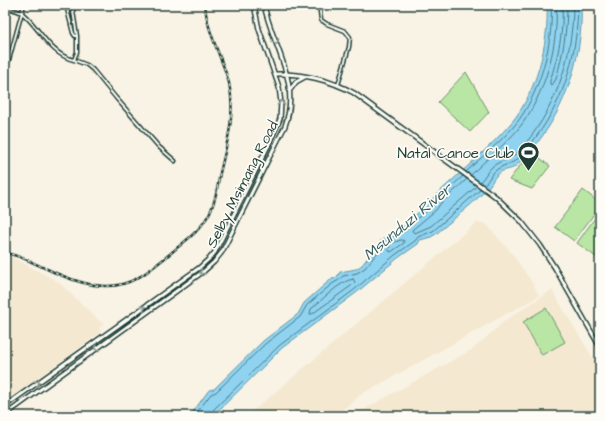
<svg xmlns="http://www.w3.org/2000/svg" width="605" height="421" font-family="'Architects Daughter',sans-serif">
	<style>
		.built { fill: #f4e8d0 }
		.green { fill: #b9e6a4; stroke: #6c926c }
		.water { fill: #8fd3f1; stroke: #6297a5 }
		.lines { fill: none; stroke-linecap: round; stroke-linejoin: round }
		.shore { stroke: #4c7980; stroke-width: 1 }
		.street-casing { stroke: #1f3d34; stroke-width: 5 }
		.secondary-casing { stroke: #1f3d34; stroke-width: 6 }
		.street { stroke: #fdfcf7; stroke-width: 2 }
		.secondary { stroke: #fdfcf7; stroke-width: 3 }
		.rail-casing { stroke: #1f3d34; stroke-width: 2.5 }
		.rail { stroke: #fdfcf7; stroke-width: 1; stroke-dasharray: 3; stroke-linecap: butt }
		.oneway { stroke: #8e9c96 }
		.labels { text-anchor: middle; stroke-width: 3.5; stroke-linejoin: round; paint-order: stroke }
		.poi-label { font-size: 15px; fill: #1f3d34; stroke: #fdfcf7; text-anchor: end }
		.street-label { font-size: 15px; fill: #1f3d34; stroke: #fdfcf7 }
		.water-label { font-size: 16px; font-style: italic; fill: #3b6263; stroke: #fdfcf7 }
	</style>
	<rect width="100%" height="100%" fill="#f9f3e5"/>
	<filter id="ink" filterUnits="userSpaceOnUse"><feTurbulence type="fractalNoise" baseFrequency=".025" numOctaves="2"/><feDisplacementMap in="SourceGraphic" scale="8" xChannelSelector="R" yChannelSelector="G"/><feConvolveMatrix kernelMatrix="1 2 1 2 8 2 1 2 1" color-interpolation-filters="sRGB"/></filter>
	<g filter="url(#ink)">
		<path class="built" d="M476,223H485L511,252L534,285L539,296L362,394L335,416H247Z
			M5,257H12L57,281L104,325L99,327L101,332L5,402Z
			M552,290L600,370V416H352L473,349L507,319Z"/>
		<path class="green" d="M466,72L489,112L470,132L438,102Z
			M531,151L550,166L532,189L509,180Z
			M583,190L600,203V206L574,241L555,227Z
			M600,211V260L577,243Z
			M546,308L565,342L542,355L523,322Z"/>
		<path class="water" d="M547,5H581C584,60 562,121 522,160C520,162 516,166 513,168C506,171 503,169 497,175C493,179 493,181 490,185C488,188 484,191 482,194C468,208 451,221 436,234L431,237L420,240L418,244L398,258L356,293L282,348L213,416H190L209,390L214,389L263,341L298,314L304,303L330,280L337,277L340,272L356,269L362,265L374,250L380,246V242C388,232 390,237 399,231C403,228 405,223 410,219C418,212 428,208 434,197C459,173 488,150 511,123C536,94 549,43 547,5Z"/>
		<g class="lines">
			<path class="shore" d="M562,5C564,31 558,56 550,81V84L552,85L553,84L556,79C563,54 567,31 567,5
				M466,172C482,156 500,143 515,125C539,96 554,43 551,5
				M471,175C486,159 504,146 519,128C544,97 559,45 556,5
				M467,179L441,203L436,210L412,230L413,232L415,233L431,226L477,186
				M480,182C485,177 487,171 493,166C501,160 510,160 517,153C555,113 573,59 573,5
				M484,185C489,181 490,175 495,171C503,164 511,165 519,158C525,151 531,144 536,137C566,97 577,54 578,5
				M402,240L404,241V243L391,252L389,251L390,244Z
				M353,279L355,282L351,286L312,314H310L311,309C322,300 340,281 353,279Z
				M194,416L211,394L216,392L265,344L300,317L307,305L332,284L339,280L343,276L357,273L365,268L377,253L383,249L384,243L389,238L399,235L405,231L412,222L433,206L437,200L463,176
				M210,416L211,412L280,345L354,290L395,255L415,241L418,237L433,231L481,189"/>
			<defs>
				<path id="street" d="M72,5L77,36
					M322,5L320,12L321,20L327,24L345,31L350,37L349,47L338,85
					M5,8C10,9 19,10 23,14C40,28 50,55 74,60L77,52V36H75L73,33L66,5
					M74,60L87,65L93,70L116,98L159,147L175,161
					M5,74L24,5"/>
				<path id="secondary" d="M275,74C301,73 331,80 354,93L496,197L521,221L540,245L555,268L600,347
					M290,90L296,82L305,77
					M5,406L199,268L210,258L215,252L268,146L280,119L281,103L279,87L259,29L254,5
					M5,415L204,271L214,262L222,252L285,126C301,81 273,48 264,5"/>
			</defs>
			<use href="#street" class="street-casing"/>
			<use href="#secondary" class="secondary-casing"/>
			<use href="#street" class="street"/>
			<use href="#secondary" class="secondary"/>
			<defs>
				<path id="rail" d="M5,253C20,255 33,263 47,269C64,277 87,286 105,286C133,287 151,269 171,253C183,242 198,233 206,219C215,206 217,189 220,173C227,143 236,114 229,83C222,57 207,33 205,5"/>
			</defs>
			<use href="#rail" class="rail-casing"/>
			<use href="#rail" class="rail"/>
		</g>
		<defs><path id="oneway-chevron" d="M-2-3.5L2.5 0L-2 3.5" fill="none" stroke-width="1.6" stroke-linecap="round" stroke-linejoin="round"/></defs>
		<g class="oneway">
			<use href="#oneway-chevron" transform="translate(276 42) rotate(70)"/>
			<use href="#oneway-chevron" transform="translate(281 103) rotate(-90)"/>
			<use href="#oneway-chevron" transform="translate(202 272) rotate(143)"/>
			<use href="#oneway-chevron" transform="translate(143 308) rotate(-37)"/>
			<use href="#oneway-chevron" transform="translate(97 348) rotate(143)"/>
			<use href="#oneway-chevron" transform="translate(37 383) rotate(-35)"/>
		</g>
	</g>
	<defs>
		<symbol id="stadium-pin" viewBox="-11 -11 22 30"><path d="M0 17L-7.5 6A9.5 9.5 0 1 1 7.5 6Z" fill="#1f3d34" stroke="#fdfcf7"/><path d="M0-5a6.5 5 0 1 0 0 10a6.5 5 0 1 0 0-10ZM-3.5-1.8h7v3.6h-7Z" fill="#fff"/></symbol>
	</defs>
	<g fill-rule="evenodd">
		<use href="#stadium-pin" x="516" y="140" width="25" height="34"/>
	</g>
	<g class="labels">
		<g class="poi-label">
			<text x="514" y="158">Natal Canoe Club</text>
		</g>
		<g class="street-label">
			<text transform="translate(242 184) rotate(-63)" y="5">Selby Msimang Road</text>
		</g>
		<g class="water-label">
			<text transform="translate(407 221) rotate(-40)" y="6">Msunduzi River</text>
		</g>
	</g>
	<rect width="605" height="421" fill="none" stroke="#fdfcf7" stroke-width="20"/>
	<rect x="10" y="10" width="585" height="401" fill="none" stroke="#1f3d34" stroke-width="1.5" filter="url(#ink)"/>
</svg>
